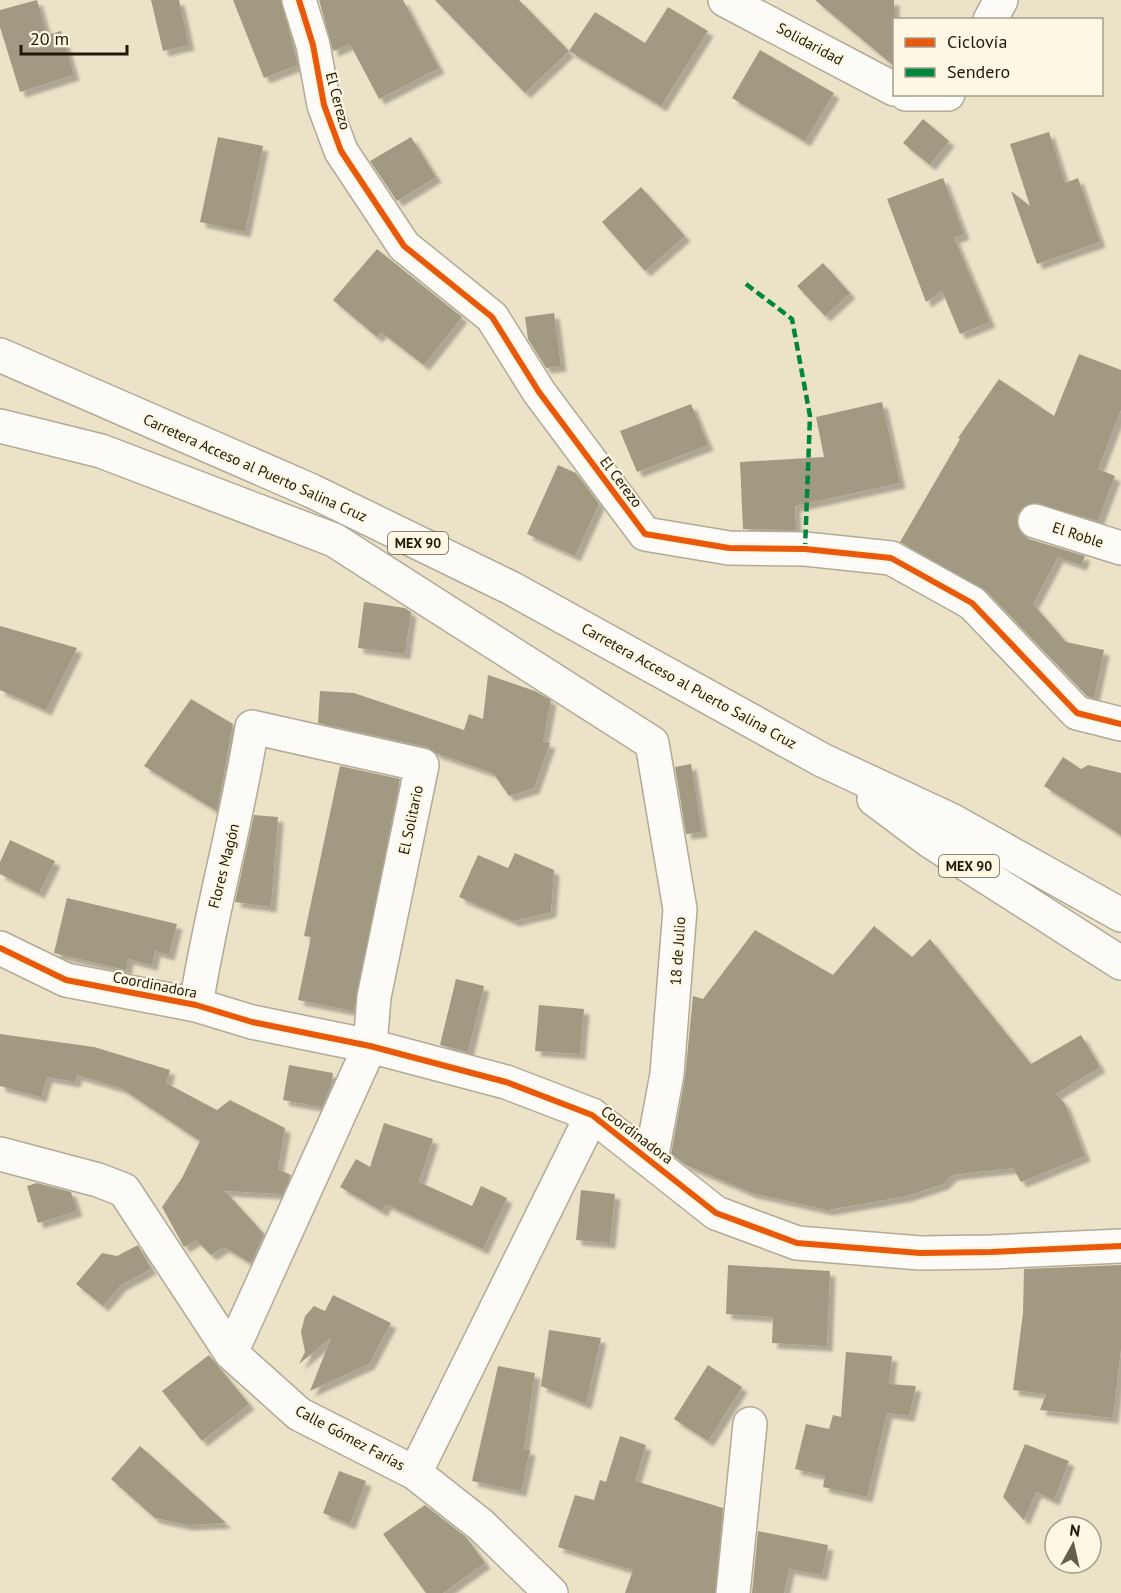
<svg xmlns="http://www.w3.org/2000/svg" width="1121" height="1593" font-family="'PT Sans',sans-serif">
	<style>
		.building { fill: #a29982; filter: url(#shadow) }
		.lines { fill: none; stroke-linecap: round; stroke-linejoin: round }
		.minor-casing { stroke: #b2aa96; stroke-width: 36 }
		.major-casing { stroke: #b2aa96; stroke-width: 36 }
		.minor { stroke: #fcfbf7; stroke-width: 33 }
		.major { stroke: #fcfbf7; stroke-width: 33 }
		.quiet { stroke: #00873e; stroke-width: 4.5; stroke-dasharray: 9 4.5; stroke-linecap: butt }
		.cycleway-casing { stroke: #fef7e4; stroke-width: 10 }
		.cycleway { stroke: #e8590c; stroke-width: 6 }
		.labels { text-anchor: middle; stroke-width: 4.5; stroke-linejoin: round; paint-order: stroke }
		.shield { fill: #fef7e4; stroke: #625c49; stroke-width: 1.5 }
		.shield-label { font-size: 14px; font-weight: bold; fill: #1f1907 }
		.street-label { font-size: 15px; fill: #1f1907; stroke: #fef7e4 }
	</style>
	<defs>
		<filter id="shadow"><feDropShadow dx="5.5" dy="5.5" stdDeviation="1.5" flood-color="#0004"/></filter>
	</defs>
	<rect width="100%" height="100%" fill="#ece2c8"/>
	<path class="building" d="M37,0L47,35L61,31L74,75L20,92L0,27V10Z
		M151,0H179L189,45L163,51Z
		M233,0H281L298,65L264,78Z
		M319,0H403L439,68L379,99L350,44L333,51Z
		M435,0H519L569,51L525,93Z
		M815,0H894V66Z
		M668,7L708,31L661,106L569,51L595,12L645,43Z
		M760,50L834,93L805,141L732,98Z
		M923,119L949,141L930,165L903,143Z
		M1049,132L1065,183L1078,178L1100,242L1037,264L1011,191L1030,206L1010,144Z
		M218,137L263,146L245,232L200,222Z
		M411,137L436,177L397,201L370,161Z
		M943,178L964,234L954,238L990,322L960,334L942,291L926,302L887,199Z
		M641,187L685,236L645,271L602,222Z
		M377,249L462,317L424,365L381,332L377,337L333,300Z
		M823,263L850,293L825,316L797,286Z
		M554,313L561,366L546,368L528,339L525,317Z
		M1079,354L1121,370V410L1098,469L1115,476L1098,521L1032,503L1022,508L1017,515V524L1021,533L1029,539L1085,556L1081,565L1058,557L1033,604L1066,642L1104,650L1094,698L1087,696L985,590L900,542L960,439L958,438L999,379L1054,416Z
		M882,402L900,483L795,506L796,530L743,529L740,462L824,457L816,417Z
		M691,404L708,445L637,472L620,431Z
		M558,465L576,473L599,504L575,556L527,534Z
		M364,602L405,608L411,612L405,654L358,648Z
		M0,626L77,648L46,710L0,690Z
		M488,675L535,691L551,700L543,741L550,743L534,788L509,796L493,773L436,753L427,747L318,723L320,691L354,693L464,730L469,714L483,719Z
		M191,699L233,724L217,811L144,766Z
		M1063,757L1081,769L1088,765L1121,773V835L1044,786Z
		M691,764L702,832L686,834L675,767Z
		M340,766L400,779L354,1011L298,1000L311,937L304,936Z
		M254,815L278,817L271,907L235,902Z
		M10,840L55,861L39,893L0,874V862Z
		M515,853L554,870L551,912L514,921L459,897L478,855L508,868Z
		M67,898L177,924L169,955L155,951L152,965L128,959L126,970L54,953Z
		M874,926L912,957L930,939L1031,1064L1081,1035L1100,1067L1056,1094L1065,1104L1085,1156L1021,1182L1013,1168L952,1175L943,1184L907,1196L828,1210L752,1193L686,1165L671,1154L685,1077L693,996L703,999L755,930L833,975Z
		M456,979L484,986L468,1052L440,1045Z
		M539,1005L584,1009L580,1054L535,1051Z
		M0,1034L94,1047L170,1070L166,1083L217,1110L230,1100L285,1128L278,1169L291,1175L283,1194L225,1191L264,1234L251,1263L224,1247L211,1255L196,1240L184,1247L162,1207L182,1178L200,1141L121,1088L77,1075L75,1082L47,1077L41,1097L0,1086Z
		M289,1065L333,1073L331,1086L322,1107L283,1100Z
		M384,1123L433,1139L419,1182L472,1206L481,1186L507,1198L483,1249L386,1204L382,1211L340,1187L356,1159L370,1167Z
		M37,1183L71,1192L77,1211L38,1223L27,1186Z
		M581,1190L615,1194L610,1243L576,1240Z
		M138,1245L151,1269L121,1285L103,1306L76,1284L102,1253L117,1256Z
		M728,1265L830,1271L827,1346L772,1343L773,1317L726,1314Z
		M1121,1265V1349L1113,1418L1040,1410L1046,1394L1013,1390L1023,1313L1024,1269Z
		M333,1295L391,1323L369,1364L310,1391L331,1338L299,1364L305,1352L301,1332L305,1316L314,1306L325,1311Z
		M549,1330L601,1338L586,1404L541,1386Z
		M846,1352L892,1356L889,1384L916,1386L909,1416L887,1413L867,1497L823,1487L825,1476L795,1469L806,1424L829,1429L833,1415L841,1417Z
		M209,1355L249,1404L202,1441L162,1391Z
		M708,1365L742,1387L708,1441L674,1419Z
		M498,1366L535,1373L524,1449L530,1450L521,1491L472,1481Z
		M620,1436L646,1445L635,1481L723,1508L715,1593H625L633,1570L558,1547L575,1495L594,1500L600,1480L606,1482Z
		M1025,1444L1069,1461L1054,1500L1036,1492L1024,1520L1003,1497Z
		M140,1446L157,1461L226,1523L188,1525L155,1518L111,1479Z
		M339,1471L366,1481L350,1524L323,1513Z
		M425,1505L466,1537L485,1563L443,1593H426L383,1534Z
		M758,1531L828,1545L822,1575L789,1569L784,1593H752Z"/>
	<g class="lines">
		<defs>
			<path id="minor" d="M299,0L313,45L324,105L341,151L404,246L492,317L539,392L645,534L729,548L805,549L891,558L972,603L1077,713L1121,724
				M725,0L894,89
				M990,20L1001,0
				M906,94H948
				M0,426L101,451L334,540L652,743L680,909L667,1074L651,1160
				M1035,521L1121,548
				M0,948L66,980L196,1005L252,1022L370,1046L506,1082L592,1115L716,1213L797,1243L920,1253L991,1252L1121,1246
				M196,1005C211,911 237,821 252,727L422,765L374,997L370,1046L231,1353
				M0,1154L98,1180L124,1190L231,1353L299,1414L415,1473L481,1525L551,1593
				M415,1473L592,1115
				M733,1593L750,1424"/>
			<path id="major" d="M0,355L312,491L511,588L822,760L951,820L1121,915
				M874,799L930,841L1121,963"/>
		</defs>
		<use href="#minor" class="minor-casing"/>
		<use href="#major" class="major-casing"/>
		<use href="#minor" class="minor"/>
		<use href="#major" class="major"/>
		<path class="quiet" d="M746,284L792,319L810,416L805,549"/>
		<defs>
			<path id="cycleway" d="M299,0L313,45L324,105L341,151L404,246L492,317L539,392L645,534L729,548L805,549L891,558L972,603L1077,713L1121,724
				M0,948L66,980L196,1005L252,1022L370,1046L506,1082L592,1115L716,1213L797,1243L920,1253L991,1252L1121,1246"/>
		</defs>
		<use href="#cycleway" class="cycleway-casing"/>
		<use href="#cycleway" class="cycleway"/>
	</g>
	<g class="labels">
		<g class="shield">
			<rect x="388" y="532" width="60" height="22" rx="4.5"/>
			<rect x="939" y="855" width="60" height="22" rx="4.5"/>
		</g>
		<g class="shield-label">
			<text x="418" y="548">MEX 90</text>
			<text x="969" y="871">MEX 90</text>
		</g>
		<g class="street-label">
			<text transform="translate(810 44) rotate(28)" y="5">Solidaridad</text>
			<text transform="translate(338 101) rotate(75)" y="5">El Cerezo</text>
			<text transform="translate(255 468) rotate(24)" y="5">Carretera Acceso al Puerto Salina Cruz</text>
			<text transform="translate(621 482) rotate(53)" y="5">El Cerezo</text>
			<text transform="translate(1078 535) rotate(18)" y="5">El Roble</text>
			<text transform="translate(689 686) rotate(29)" y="5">Carretera Acceso al Puerto Salina Cruz</text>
			<text transform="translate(411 820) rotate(-78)" y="5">El Solitario</text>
			<text transform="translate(224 866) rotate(-76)" y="5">Flores Magón</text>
			<text transform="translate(678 951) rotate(-86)" y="5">18 de Julio</text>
			<text transform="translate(155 985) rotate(11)" y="5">Coordinadora</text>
			<text transform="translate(637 1135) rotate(37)" y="5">Coordinadora</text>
			<text transform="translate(350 1438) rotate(28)" y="5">Calle Gómez Farías</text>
		</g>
	</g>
	<rect x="893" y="18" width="210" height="78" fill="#fef7e4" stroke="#a59e8c" stroke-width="1.5"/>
	<rect x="905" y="38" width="30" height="9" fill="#e8590c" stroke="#a59e8c" stroke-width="1.5"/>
	<text x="947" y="48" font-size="18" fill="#1f1907">Ciclovía</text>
	<rect x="905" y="68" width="30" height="9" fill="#00873e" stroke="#a59e8c" stroke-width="1.5"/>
	<text x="947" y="78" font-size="18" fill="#1f1907">Sendero</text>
	<g transform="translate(1073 1545) rotate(8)"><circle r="28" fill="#fef7e4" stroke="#a59e8c" stroke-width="1.5"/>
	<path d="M0-4.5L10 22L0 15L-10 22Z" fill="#675f4b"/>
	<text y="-9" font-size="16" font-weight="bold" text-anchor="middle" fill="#1f1907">N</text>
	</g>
	<path d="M21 45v9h106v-9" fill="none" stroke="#1f1907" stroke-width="3"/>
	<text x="30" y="45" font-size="18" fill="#1f1907" stroke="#fef7e4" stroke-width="4.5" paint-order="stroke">20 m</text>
</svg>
